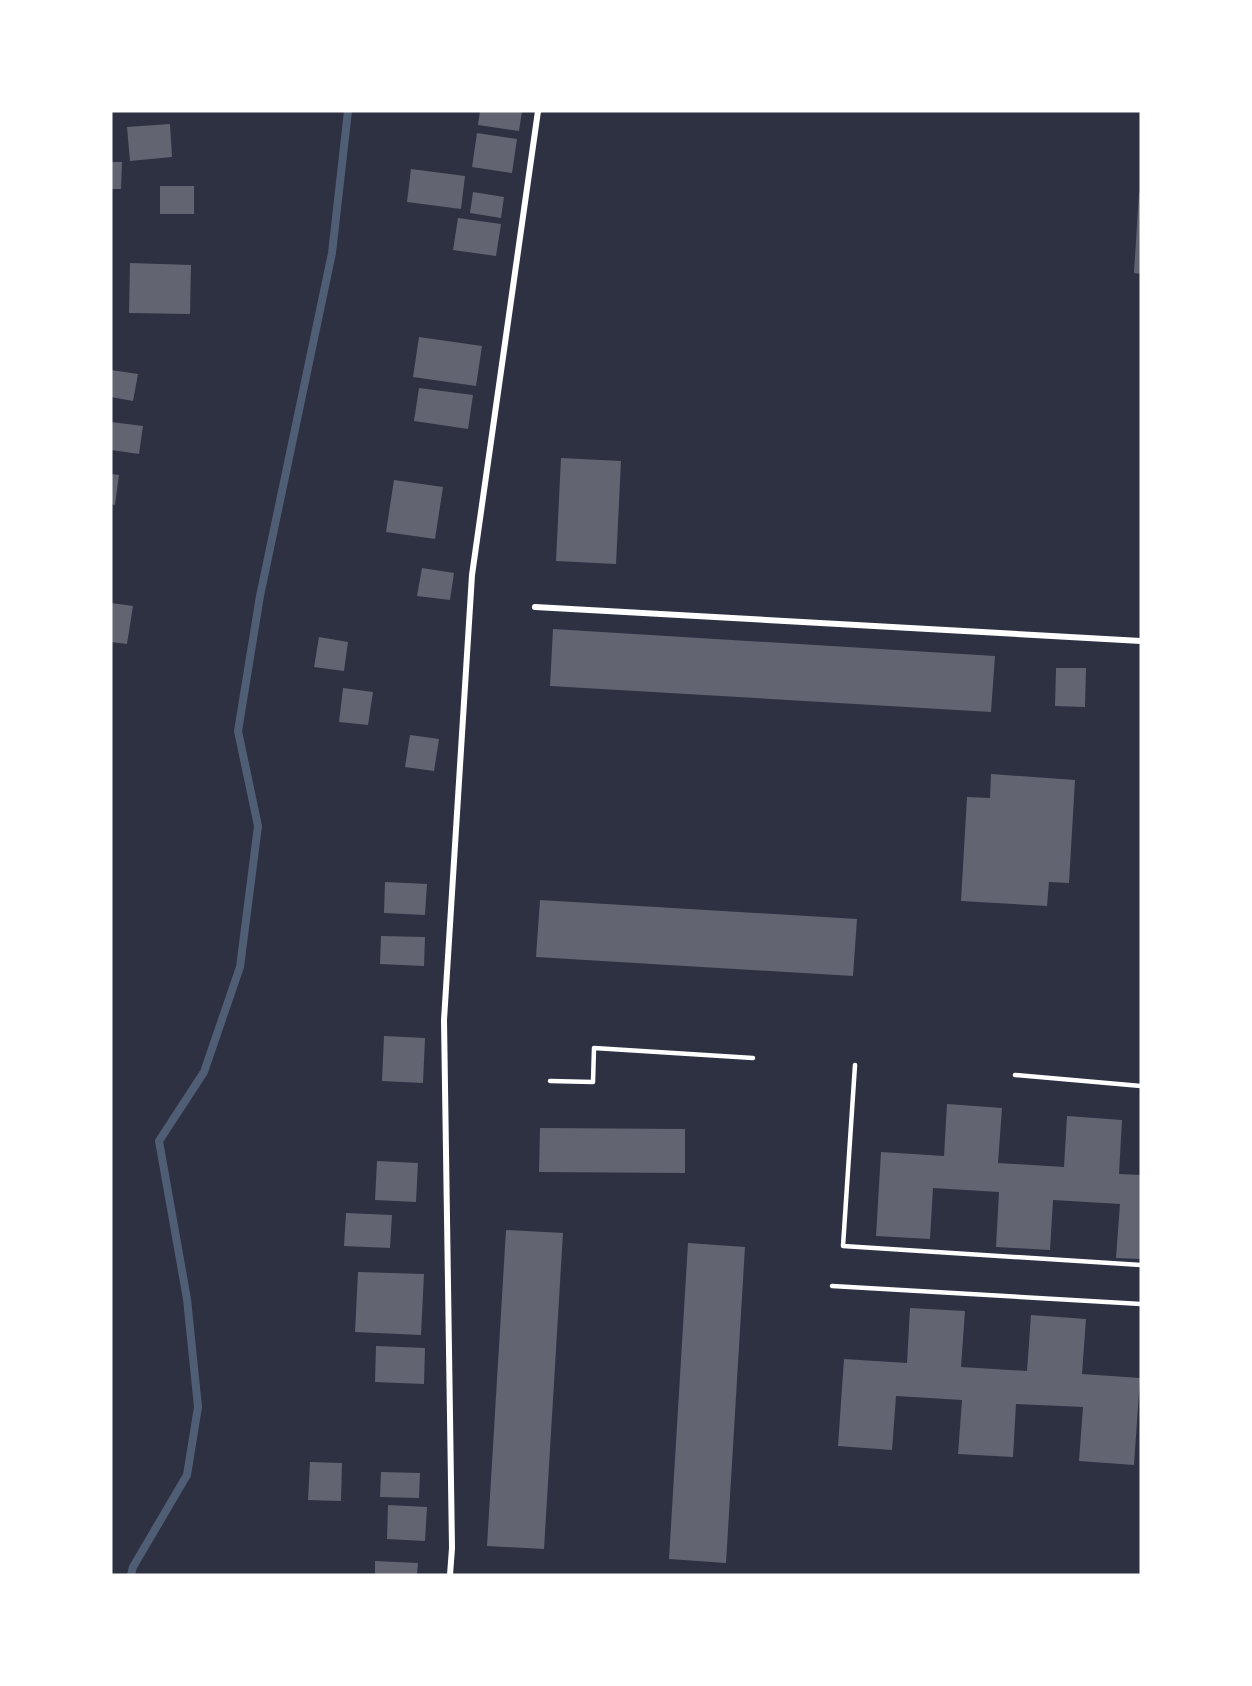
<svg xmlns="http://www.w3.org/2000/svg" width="1252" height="1686" font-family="'Sofia Sans Condensed',sans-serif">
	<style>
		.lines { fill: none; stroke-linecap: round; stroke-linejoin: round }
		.stream { stroke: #4f5d75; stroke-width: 8 }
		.building { fill: #626471 }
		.service { stroke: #fff; stroke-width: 4.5 }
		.minor { stroke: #fff; stroke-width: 6 }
	</style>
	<rect width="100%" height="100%" fill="#2d3142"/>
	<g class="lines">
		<path class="stream" d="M131,1575L133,1567L187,1475L198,1407L187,1299L159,1141L204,1072L240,967L258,826L238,731L260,596L332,253L348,111"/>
	</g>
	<path class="building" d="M480,111H522L519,131L478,125Z
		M170,124L172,157L130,161L127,127Z
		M477,133L517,139L512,173L472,167Z
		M111,162H122L121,189H111Z
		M411,169L465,176L461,209L407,202Z
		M160,186H194V214H160Z
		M473,192L504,197L501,218L470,213Z
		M1139,193H1141V274L1134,273Z
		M458,218L501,224L496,256L453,250Z
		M130,263L191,265L190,314L129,313Z
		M419,337L482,346L476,386L413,377Z
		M111,370L138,374L133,401L111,397Z
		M419,388L473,395L468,429L414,421Z
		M111,422L143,426L139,454L111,450Z
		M561,458L621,461L616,564L556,561Z
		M111,474L119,475L115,505L111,504Z
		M394,480L443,487L435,539L386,532Z
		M422,568L454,573L450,600L417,596Z
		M111,603L133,606L127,644L111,642Z
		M553,629L995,656L991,712L550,686Z
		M319,637L348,642L344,671L314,667Z
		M1056,668H1086L1085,707L1055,706Z
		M343,688L373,692L368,725L339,722Z
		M410,735L439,739L434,771L405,767Z
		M991,774L1075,780L1069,883L1049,882L1047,906L961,901L967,797L990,798Z
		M385,882L427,884L425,915L384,913Z
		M540,900L857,919L853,976L536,957Z
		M381,936L425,937L424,966L380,964Z
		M384,1036L425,1038L423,1083L382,1081Z
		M947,1104L1002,1108L998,1163L1064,1167L1067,1116L1122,1120L1119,1174L1141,1175V1259L1116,1258L1120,1204L1053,1200L1050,1250L996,1247L999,1192L933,1188L930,1239L876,1236L881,1152L944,1156Z
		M540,1128L685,1129V1173L539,1172Z
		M377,1161L418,1163L416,1202L375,1200Z
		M346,1213L392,1215L390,1248L344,1246Z
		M506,1230L563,1233L544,1549L487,1546Z
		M688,1243L745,1247L726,1563L669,1559Z
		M358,1272L424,1274L421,1335L355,1332Z
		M910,1308L965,1311L961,1367L1027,1371L1031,1315L1086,1319L1082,1374L1140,1378L1134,1465L1079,1461L1083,1407L1016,1404L1013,1457L958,1454L962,1400L896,1396L892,1450L838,1446L844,1359L907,1363Z
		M376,1346L425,1348L424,1384L375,1382Z
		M310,1462L342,1463L341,1501L308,1500Z
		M381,1472L420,1473L419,1498L380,1497Z
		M388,1505L427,1507L425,1541L387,1539Z
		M375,1561L418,1563L417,1575H375Z"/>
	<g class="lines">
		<path class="service" d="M855,1065L843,1246L1141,1265
			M1015,1075L1141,1086
			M550,1081L593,1082L594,1048L753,1058
			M832,1286L1141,1304"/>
		<path class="minor" d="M535,607L1141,641
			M450,1575L452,1548L444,1020L472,575L538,111"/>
	</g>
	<rect width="1252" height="1686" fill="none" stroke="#ffffff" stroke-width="225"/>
</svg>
